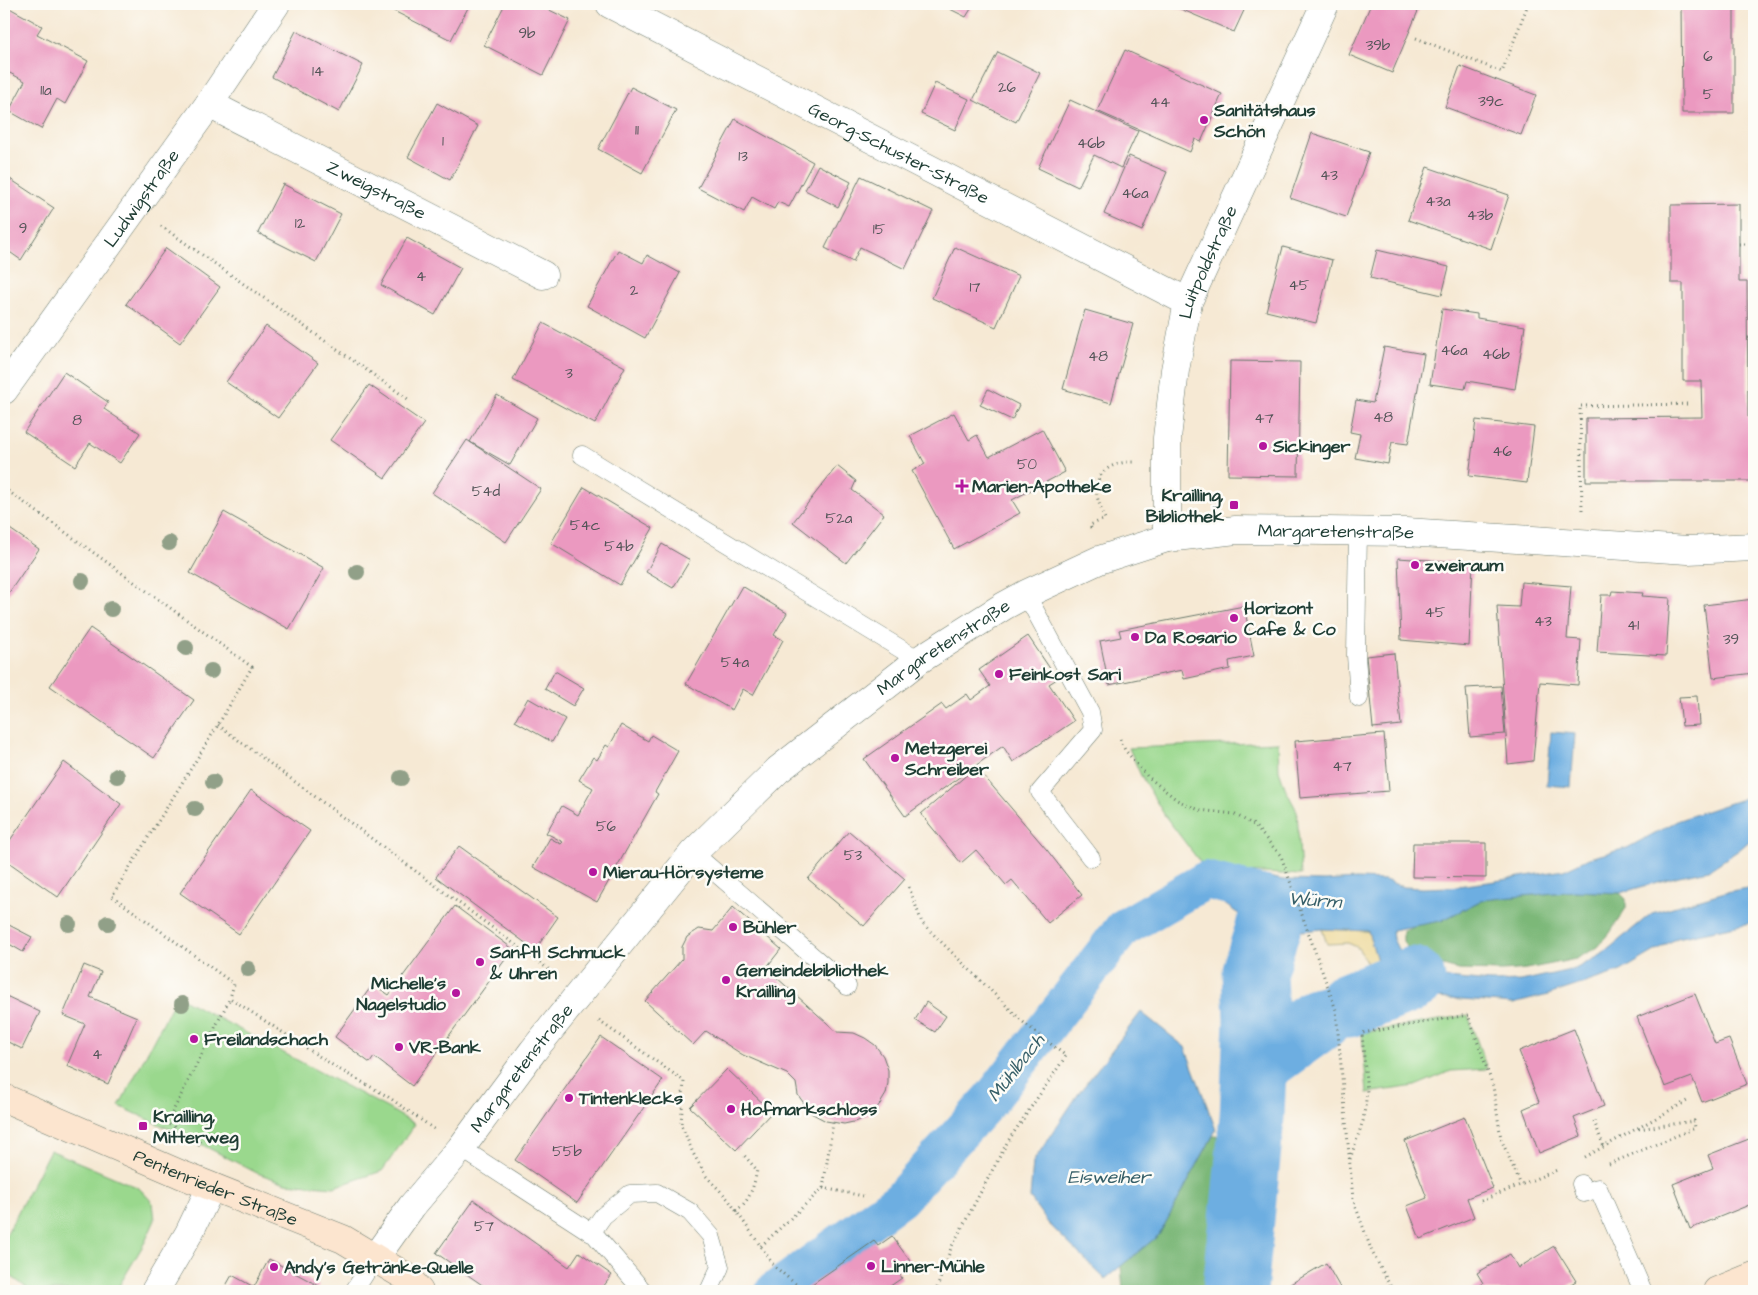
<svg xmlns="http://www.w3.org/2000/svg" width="1758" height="1295" font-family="'Architects Daughter',sans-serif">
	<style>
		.green { fill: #9ad88d; stroke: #5c8a60 }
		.forest { fill: #7bb878; stroke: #4d7a56 }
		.sand { fill: #eeda9e; stroke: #868c69 }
		.water { fill: #6daee1; stroke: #46768a }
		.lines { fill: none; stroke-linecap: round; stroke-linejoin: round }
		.canal { stroke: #6daee1; stroke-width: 38 }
		.river { stroke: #6daee1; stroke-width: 65 }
		.building { fill: #eb99c0 }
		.lane-casing { stroke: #6a796c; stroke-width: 19 }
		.street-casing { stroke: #6a796c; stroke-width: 29 }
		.secondary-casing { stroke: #6a796c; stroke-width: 29 }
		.path { stroke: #6a796c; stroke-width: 3; stroke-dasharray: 1 4; stroke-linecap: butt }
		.lane { stroke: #fff; stroke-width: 18 }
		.street { stroke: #fff; stroke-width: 28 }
		.secondary { stroke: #fce5cf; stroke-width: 28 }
		.tree { fill: #91a088 }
		.poi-dot { fill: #b5179e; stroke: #fdfcf7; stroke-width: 2 }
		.labels { text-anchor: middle; stroke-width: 5; stroke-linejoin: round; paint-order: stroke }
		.number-label { font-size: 15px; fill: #525457 }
		.poi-label { font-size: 18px; font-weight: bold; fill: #1f3d34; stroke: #fdfcf7; text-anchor: start }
		.street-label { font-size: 18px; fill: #1f3d34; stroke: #fdfcf7 }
		.water-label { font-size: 19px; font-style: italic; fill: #365f68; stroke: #fdfcf7 }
	</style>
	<rect width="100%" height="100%" fill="#fdfcf7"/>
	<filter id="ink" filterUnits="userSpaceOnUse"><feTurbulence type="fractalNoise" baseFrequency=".02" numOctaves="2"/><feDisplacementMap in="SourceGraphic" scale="10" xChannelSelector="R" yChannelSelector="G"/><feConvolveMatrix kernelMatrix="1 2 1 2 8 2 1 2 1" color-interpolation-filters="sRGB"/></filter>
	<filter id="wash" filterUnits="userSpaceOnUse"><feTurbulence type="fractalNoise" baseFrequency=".0096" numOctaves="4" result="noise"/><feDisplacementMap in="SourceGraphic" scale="20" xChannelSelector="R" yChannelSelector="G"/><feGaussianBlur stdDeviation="1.12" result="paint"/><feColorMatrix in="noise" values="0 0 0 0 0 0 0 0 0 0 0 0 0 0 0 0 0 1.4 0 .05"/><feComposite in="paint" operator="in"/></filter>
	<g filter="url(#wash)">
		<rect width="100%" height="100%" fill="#f6e9d4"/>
		<path class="green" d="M1278,742L1279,770L1286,790L1297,811L1301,875L1206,870L1165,816L1141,776L1129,748Z
			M177,996L389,1109L415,1124L382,1171L334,1187L286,1183L257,1173L189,1138L119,1106Z
			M1468,1015L1487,1069L1451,1071L1415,1086L1367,1093L1362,1033Z
			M50,1150L139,1188L153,1203L155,1220L145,1242L116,1291H31L4,1271V1239Z"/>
		<path class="forest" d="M1575,891L1620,893L1626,899V908L1610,933L1598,947L1576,959L1527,969L1503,971L1458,970L1436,964L1410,952L1403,941V931L1416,925L1441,921L1482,900Z
			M1213,1136L1233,1137L1244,1153L1238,1197L1230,1211L1222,1256L1221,1291H1123L1121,1266L1159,1235Z"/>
		<path class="sand" d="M1322,929L1368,931L1383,980L1377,990L1378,993L1348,1005L1345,999L1367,990L1370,979L1365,958L1357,947L1348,943L1327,944Z"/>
		<path class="water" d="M1551,732L1575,734L1571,787L1547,785Z
			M1754,795V837L1739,850L1709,870L1679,876L1620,893L1575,891L1482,900L1441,921L1392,930L1393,939L1399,951L1418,968L1446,978L1492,982L1521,981L1575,969L1601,955L1652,913L1725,892L1754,887V921L1750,923L1677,938L1621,971L1548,995L1513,1004L1424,997L1384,999L1377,990L1383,980L1368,931L1322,929L1291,932L1283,970L1286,1005L1265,1011L1239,1009L1236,953L1240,915L1216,898L1217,876L1240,871L1283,880L1325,881L1356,879L1385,880L1403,887L1423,888L1450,887L1489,882L1564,870L1589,858L1627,848L1679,820Z
			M1141,1012L1185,1047L1216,1130L1159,1235L1105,1279L1048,1223L1030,1198L1033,1162L1079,1093Z"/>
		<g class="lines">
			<path class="canal" d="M774,1291L900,1199L991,1099L1123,928L1206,880L1264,895"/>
			<path class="river" d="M1348,1005L1413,979
				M1254,1066L1319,1019
				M1235,1291L1252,1117L1256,1020L1254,972L1270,922"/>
		</g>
		<g id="blocks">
			<path class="building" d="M385,4H470L451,40L384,6Z
				M505,4H537L570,20L543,75L484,45Z
				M940,4H974L966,17Z
				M1169,4H1247L1234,32Z
				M1371,4H1421L1392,73L1349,55Z
				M1681,4H1734V113H1682Z
				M4,5L42,26L37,34L88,61L65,104L57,99L41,129L9,111L25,81L4,70Z
				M296,31L363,65L339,112L272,77Z
				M1125,50L1222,94L1201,142L1195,139L1190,152L1097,111Z
				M998,52L1040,73L1016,122L973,100Z
				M1460,66L1536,95L1521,135L1445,107Z
				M935,83L969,99L955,130L921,114Z
				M631,87L676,110L642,173L598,149Z
				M1070,100L1138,131L1121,168L1094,155L1078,187L1038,168Z
				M437,103L478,126L450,180L408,157Z
				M735,119L813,162L789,207L778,202L774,209L752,197L744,212L698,188Z
				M1312,133L1369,152L1346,217L1290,198Z
				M1129,156L1167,172L1142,231L1104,214Z
				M818,165L851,182L838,207L805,190Z
				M1427,167L1509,195L1491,249L1408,220Z
				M4,175L54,208L21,260L4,248Z
				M861,176L933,211L905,269L860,247L853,262L825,248Z
				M283,184L341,214L316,262L258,233Z
				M1739,204V282H1747L1748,417H1753V481H1586V418L1702,417L1701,381H1683V283H1671V205Z
				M407,238L461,268L435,315L381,285Z
				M955,247L1019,276L996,327L932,298Z
				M1283,247L1332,260L1316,323L1266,311Z
				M166,248L220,287L180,343L126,304Z
				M618,250L643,263L647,255L680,273L645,338L587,306Z
				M1377,250L1449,267L1442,295L1370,278Z
				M1442,309L1477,314V318L1525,326L1515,389L1467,381L1465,389L1430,384Z
				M1085,310L1133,324L1111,403L1063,389Z
				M543,323L625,367L595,424L513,380Z
				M266,326L318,363L278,418L226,382Z
				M1384,347L1424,354L1408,444L1392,442L1388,464L1355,458L1360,434L1350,432L1356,400L1373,403Z
				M1230,361L1300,362L1298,476L1228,475Z
				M64,372L108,402L104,409L140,433L120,463L90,443L75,466L24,432Z
				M369,385L424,423L385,478L330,440Z
				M988,389L1019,405L1012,420L980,405Z
				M497,395L537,418L510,465L470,442Z
				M954,413L969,440L977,435L989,457L1042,429L1065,472L1012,500L1020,513L954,549L912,471L925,464L910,436Z
				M1476,420L1534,427L1527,483L1469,476Z
				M467,440L541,489L506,542L432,493Z
				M837,466L856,481L852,490L884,514L846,563L793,522Z
				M584,487L653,528L620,585L551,543Z
				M224,512L324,568L289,629L190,573Z
				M4,525L39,549L4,600Z
				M662,544L690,560L673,588L646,572Z
				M1398,558L1473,563L1469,646L1401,640Z
				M1521,582L1571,586L1567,639L1581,640L1578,685L1540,682L1533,761L1508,764L1497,606L1519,607Z
				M742,586L787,613L774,635L783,640L753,695L743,689L732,710L686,684Z
				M1612,591L1643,593L1642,596L1670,598L1666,656L1597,652L1601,595H1611Z
				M1754,599V673L1713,678L1704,605Z
				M1244,606L1254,656L1229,661L1230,669L1184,679L1182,670L1109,685L1100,641L1121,637L1119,630Z
				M90,628L194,700L154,758L50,686Z
				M1028,636L1057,679L1049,684L1074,721L1013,762L1003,746L905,816L864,759L942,704L946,709L967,694L971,700L990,686L979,670Z
				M1394,653L1401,725L1373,728L1366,656Z
				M555,671L584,688L573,706L545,689Z
				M1501,686L1505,734L1470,737L1466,688Z
				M1697,696L1699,725L1682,726L1679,697Z
				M528,698L565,719L552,742L515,721Z
				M621,725L648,741L651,735L678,751L655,792L658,794L597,902L533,867L550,838L561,844L563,842L546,833L562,806L578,815L593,788L579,780L593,757L597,760L606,745L609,747Z
				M1384,734L1389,791L1300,798L1295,741Z
				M64,762L121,804L58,897L4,859V849Z
				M976,767L1047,850L1082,895L1048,923L1012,880L1006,885L976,850L961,863L921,814Z
				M251,790L310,831L239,934L180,893Z
				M849,831L905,879L864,926L808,879Z
				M1413,843H1486V878L1412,877Z
				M459,846L558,917L535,950L436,877Z
				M455,906L513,949L412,1086L374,1057L370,1063L335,1037L373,984L389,995Z
				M733,907L781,949L766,968L837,1032L854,1033L865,1038L875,1045L883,1056L888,1070V1083L886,1094L880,1104L873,1112L858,1121L844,1124L826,1121L811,1113L798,1095L796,1083L787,1074L743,1055L706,1031L693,1045L645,1001L682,959V947L687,937L699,929L713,931Z
				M9,925L32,937L23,952L4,941V934Z
				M84,965L101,972L90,997L137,1017L108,1084L67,1066L85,1024L63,1015Z
				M1695,994L1715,1044L1729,1039L1747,1084L1702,1102L1692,1077L1665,1087L1637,1017Z
				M4,995L40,1012L22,1049L4,1040Z
				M926,1002L946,1016L935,1032L915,1020Z
				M1574,1029L1604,1106L1574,1118L1581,1136L1539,1153L1523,1109L1539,1102L1519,1051Z
				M601,1037L663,1080L577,1203L515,1160Z
				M727,1069L772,1112L736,1150L690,1107Z
				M1465,1117L1493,1188L1467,1198L1474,1217L1420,1239L1407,1206L1427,1198L1405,1141Z
				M1749,1139L1754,1151V1203L1690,1229L1673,1184L1713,1168L1708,1155Z
				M474,1200L569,1267L579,1252L612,1275L600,1291H491L436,1253Z
				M892,1236L910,1261L897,1270L902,1278L883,1291H802L874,1241L878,1246Z
				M1554,1246L1576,1281L1559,1291H1469L1483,1283L1477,1273L1510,1254L1518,1268Z
				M269,1259L319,1286L316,1291H223L232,1275L254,1287Z
				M1326,1263L1342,1291H1290L1287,1286Z"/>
		</g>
	</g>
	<g filter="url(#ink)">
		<use href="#blocks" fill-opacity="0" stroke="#6a796c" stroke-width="1"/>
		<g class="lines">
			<defs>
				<path id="lane" d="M582,455L919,660
					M1358,531L1356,655L1359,698
					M1026,594L1090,712L1093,730L1040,792L1091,858
					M693,853L847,986
					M461,1148L595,1235L643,1291
					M1581,1184L1584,1193L1598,1188L1643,1291
					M591,1233L603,1216L630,1194L657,1193L690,1212L711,1236L720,1267L709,1291
					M354,1291L375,1258"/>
				<g id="street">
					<path id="s1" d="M610,4L1188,302"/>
					<path id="s2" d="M209,104L543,275"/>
					<path id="s3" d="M4,390L209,104L276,4"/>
					<path id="s4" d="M1167,538V438L1175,370L1188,302L1325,4"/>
					<path id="s5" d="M375,1258L412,1206L461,1148L533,1051L693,853L778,770L919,660L1004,606L1026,594L1099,560L1167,538L1236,530L1406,532L1688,550L1754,547"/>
					<path d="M155,1291L189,1233L211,1187"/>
				</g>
				<g id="secondary">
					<path id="s6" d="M4,1098L180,1174L343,1239L408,1278L419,1291"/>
					<path d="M1717,1291L1754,1276"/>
				</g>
			</defs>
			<use href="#lane" class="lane-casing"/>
			<use href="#street" class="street-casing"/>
			<use href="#secondary" class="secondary-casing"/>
			<path class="path" d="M1416,38L1502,72L1528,4
				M161,226L408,399
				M1739,244H1754
				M1748,338H1754
				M4,488L252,667L218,725L112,896L234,984L230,998
				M1582,510L1580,406L1689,404
				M1091,528L1090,525L1105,519C1102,511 1099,504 1097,496C1093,471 1114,461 1135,462
				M218,725L555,974
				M1120,739L1125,750L1147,776L1177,800L1199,810L1234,814L1254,825L1281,856L1336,1010L1353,1199L1372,1252L1393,1291
				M909,887L922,923L1023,1022L1066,1056L1008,1141L951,1248L936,1291
				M599,1021L684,1081L681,1124L693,1153L706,1176L728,1199L775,1267L803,1290
				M1594,1121L1604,1147
				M198,1146L201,1143L167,1123L230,998L337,1068L387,1096L434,1129
				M1585,1157L1687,1101
				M1350,1159L1363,1121L1367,1093L1362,1033L1468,1015L1493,1086L1501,1139L1521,1185
				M1609,1164L1695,1128L1694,1121L1638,1129
				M823,1188L863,1196
				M1481,1201L1557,1170
				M736,1211C750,1201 754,1186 757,1170L743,1154
				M761,1246L823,1188L833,1123"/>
			<use href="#lane" class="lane"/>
			<use href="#street" class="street"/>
			<use href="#secondary" class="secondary"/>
		</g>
		<g class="tree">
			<circle cx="169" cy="543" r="8"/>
			<circle cx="357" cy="572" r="8"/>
			<circle cx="82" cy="581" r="8"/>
			<circle cx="111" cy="609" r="8"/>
			<circle cx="186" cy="648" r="8"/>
			<circle cx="211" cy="671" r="8"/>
			<circle cx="117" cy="776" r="8"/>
			<circle cx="401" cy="778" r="8"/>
			<circle cx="213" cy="782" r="8"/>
			<circle cx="195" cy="809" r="8"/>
			<circle cx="108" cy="923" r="8"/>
			<circle cx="69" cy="924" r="8"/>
			<circle cx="248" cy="969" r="8"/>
			<circle cx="182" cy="1004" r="8"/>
		</g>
	</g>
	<g class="poi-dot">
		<circle cx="1204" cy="120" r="5"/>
		<circle cx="1263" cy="446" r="5"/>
		<path d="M959.5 478.5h5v5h5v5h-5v5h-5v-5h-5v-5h5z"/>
		<rect x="1229" y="500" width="10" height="10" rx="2.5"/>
		<circle cx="1415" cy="565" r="5"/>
		<circle cx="1234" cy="618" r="5"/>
		<circle cx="1135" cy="637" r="5"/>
		<circle cx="999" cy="674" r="5"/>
		<circle cx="895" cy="758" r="5"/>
		<circle cx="593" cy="872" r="5"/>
		<circle cx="733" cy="927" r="5"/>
		<circle cx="480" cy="962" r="5"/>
		<circle cx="726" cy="980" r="5"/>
		<circle cx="456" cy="993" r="5"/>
		<circle cx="194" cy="1039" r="5"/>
		<circle cx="399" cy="1047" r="5"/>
		<circle cx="569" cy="1098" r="5"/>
		<circle cx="731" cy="1109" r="5"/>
		<rect x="138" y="1121" width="10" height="10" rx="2.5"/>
		<circle cx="871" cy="1266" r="5"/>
		<circle cx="274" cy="1267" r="5"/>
	</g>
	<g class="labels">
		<g class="number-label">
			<text x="527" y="38">9b</text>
			<text x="1378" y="50">39b</text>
			<text x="1708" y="61">6</text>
			<text x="318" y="76">14</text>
			<text x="1007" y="92">26</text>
			<text x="46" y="95">11a</text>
			<text x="1708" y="99">5</text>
			<text x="1491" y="106">39c</text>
			<text x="1160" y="107">44</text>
			<text x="637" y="135">11</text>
			<text x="443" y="146">1</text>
			<text x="1091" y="148">46b</text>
			<text x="743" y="161">13</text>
			<text x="1329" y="180">43</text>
			<text x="1135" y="198">46a</text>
			<text x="1438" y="206">43a</text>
			<text x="1480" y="220">43b</text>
			<text x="300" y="228">12</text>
			<text x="23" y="233">9</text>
			<text x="879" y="234">15</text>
			<text x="421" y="281">4</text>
			<text x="1299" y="290">45</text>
			<text x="975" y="292">17</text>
			<text x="634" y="295">2</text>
			<text x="1454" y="355">46a</text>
			<text x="1496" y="359">46b</text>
			<text x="1098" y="361">48</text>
			<text x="569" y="378">3</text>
			<text x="1383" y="422">48</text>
			<text x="1264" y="423">47</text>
			<text x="77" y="425">8</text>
			<text x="1502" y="456">46</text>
			<text x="1027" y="469">50</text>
			<text x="486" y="496">54d</text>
			<text x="839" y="523">52a</text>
			<text x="585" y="530">54c</text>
			<text x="619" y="551">54b</text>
			<text x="1435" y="617">45</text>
			<text x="1543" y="626">43</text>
			<text x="1633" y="630">41</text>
			<text x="1731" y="644">39</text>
			<text x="735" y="667">54a</text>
			<text x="1342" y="771">47</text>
			<text x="606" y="831">56</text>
			<text x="853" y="860">53</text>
			<text x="97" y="1059">4</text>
			<text x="567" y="1156">55b</text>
			<text x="484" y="1231">57</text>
		</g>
		<g class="poi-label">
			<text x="1214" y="116">Sanitätshaus<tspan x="1214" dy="21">Schön</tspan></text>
			<text x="1273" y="452">Sickinger</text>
			<text x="972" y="492">Marien-Apotheke</text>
			<text x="1224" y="501" text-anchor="end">Krailling,<tspan x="1224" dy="21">Bibliothek</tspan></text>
			<text x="1425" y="571">zweiraum</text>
			<text x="1244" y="614">Horizont<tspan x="1244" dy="21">Cafe &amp; Co</tspan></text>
			<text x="1145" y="643">Da Rosario</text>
			<text x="1009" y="680">Feinkost Sari</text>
			<text x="905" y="754">Metzgerei<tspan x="905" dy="21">Schreiber</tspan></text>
			<text x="603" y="878">Mierau-Hörsysteme</text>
			<text x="743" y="933">Bühler</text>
			<text x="490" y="958">Sanftl Schmuck<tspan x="490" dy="21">&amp; Uhren</tspan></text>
			<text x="736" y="976">Gemeindebibliothek<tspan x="736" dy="21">Krailling</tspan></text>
			<text x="446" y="989" text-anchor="end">Michelle's<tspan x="446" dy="21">Nagelstudio</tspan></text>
			<text x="204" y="1045">Freilandschach</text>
			<text x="409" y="1053">VR-Bank</text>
			<text x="579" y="1104">Tintenklecks</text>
			<text x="741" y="1115">Hofmarkschloss</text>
			<text x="153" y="1122">Krailling,<tspan x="153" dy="21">Mitterweg</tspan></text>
			<text x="881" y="1272">Linner-Mühle</text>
			<text x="284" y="1273">Andy's Getränke-Quelle</text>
		</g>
		<g class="street-label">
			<text dy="6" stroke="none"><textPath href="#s1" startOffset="325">Georg-Schuster-Straße</textPath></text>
			<text dy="6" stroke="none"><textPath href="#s2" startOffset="188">Zweigstraße</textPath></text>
			<text dy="6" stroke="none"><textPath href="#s3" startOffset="236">Ludwigstraße</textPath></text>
			<text dy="6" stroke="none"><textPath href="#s4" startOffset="282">Luitpoldstraße</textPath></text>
			<text dy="6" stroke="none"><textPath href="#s5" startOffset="1260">Margaretenstraße</textPath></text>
			<text dy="6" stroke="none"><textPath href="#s5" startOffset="840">Margaretenstraße</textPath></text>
			<text dy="6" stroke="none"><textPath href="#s5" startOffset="240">Margaretenstraße</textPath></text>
			<text dy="6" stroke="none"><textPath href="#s6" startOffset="230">Pentenrieder Straße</textPath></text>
		</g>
		<g class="water-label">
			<text transform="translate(1315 899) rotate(4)" y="7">Würm</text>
			<text transform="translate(1015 1067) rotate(-52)" y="7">Mühlbach</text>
			<text x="1109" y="1183">Eisweiher</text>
		</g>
	</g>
	<rect width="1758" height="1295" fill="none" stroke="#fdfcf7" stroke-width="20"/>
</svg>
